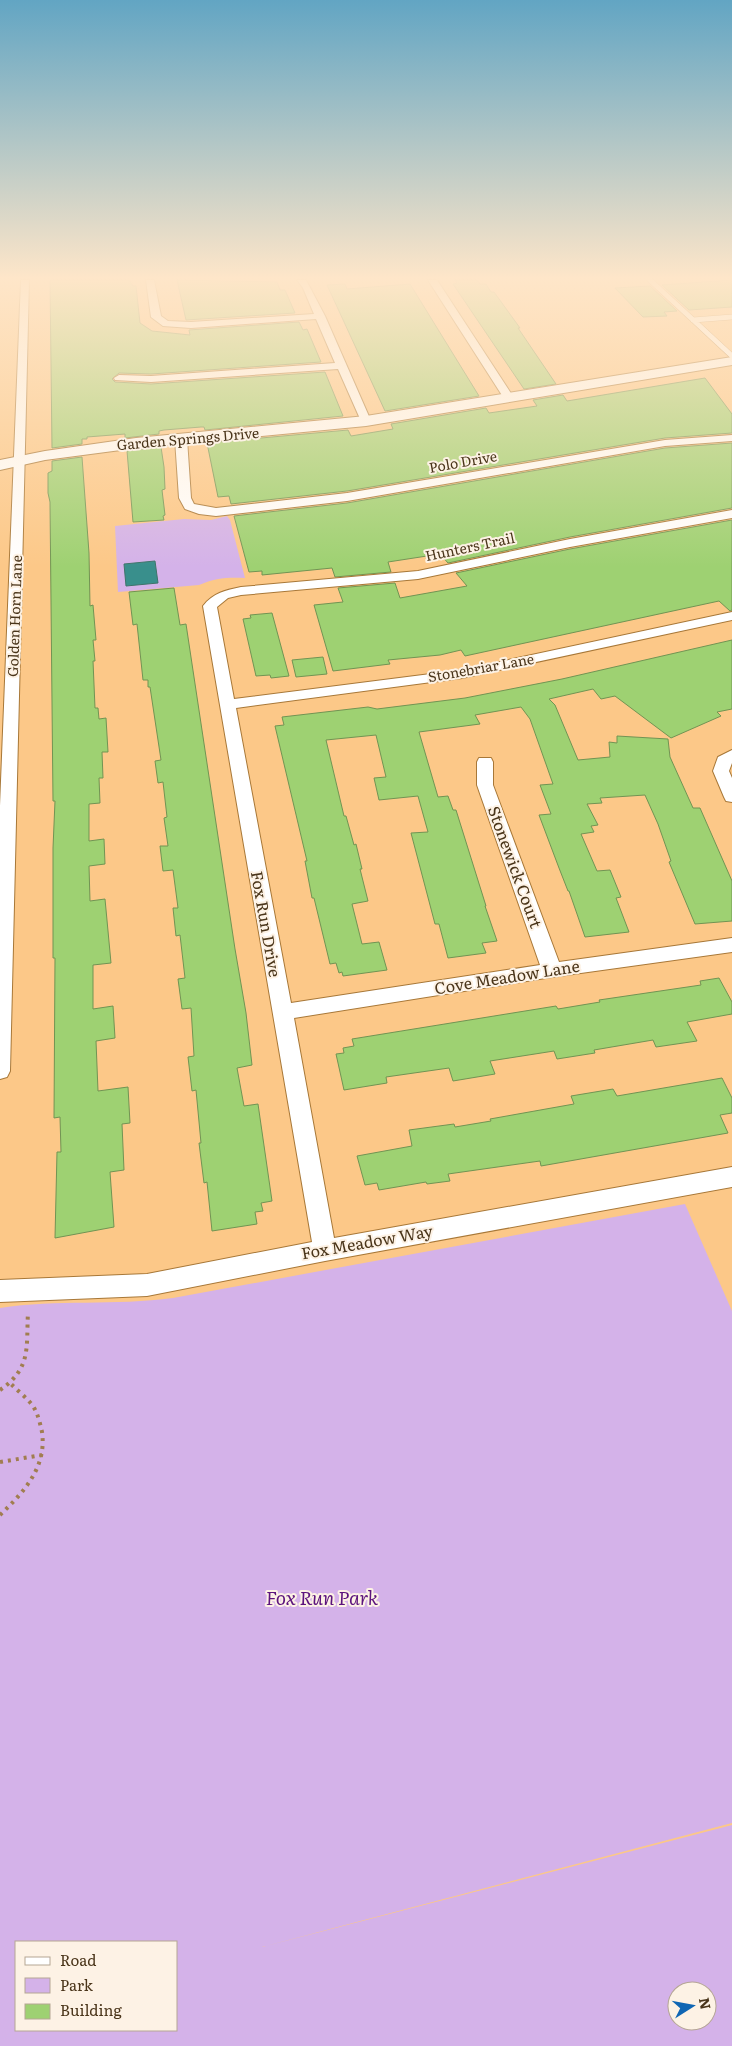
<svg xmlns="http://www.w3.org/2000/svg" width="732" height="2046" font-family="Literata,serif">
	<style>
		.green { fill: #d4b2e9; fill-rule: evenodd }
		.water { fill: #398f8c; stroke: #3e746a }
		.building { fill: #9ed172; stroke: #719453 }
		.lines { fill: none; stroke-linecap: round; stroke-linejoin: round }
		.lane-casing { stroke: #a87838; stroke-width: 6 }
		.street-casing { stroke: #a87838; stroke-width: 2 }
		.secondary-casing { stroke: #a87838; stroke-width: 2 }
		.path { stroke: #a17d50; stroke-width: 4; stroke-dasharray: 3 5; stroke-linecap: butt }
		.lane { stroke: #fff; stroke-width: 5 }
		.street { fill: #fff; fill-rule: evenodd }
		.secondary { fill: #fff; fill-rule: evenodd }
		.labels { text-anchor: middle; stroke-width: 4; stroke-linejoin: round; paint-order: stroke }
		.far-street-label { font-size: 14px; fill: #4a351a; stroke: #fdf2e5 }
		.street-label { font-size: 16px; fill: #4a351a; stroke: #fdf2e5 }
		.near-park-label { font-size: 19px; font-style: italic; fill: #5c137d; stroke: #fdf2e5 }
	</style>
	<rect width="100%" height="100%" fill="#fcc888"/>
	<path class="green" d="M227,516L230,520L245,578C228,577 215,578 199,585L118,592L115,526L184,519L211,520Z
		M685,1204L732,1311V1823L262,1947L732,1825V2046H0V1308C57,1299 115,1306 173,1298ZM16,1942H176V2030H16ZM677,1991H707V2021H677Z"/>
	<path class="water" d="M155,561L158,583L126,586L124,564Z"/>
	<path class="building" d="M50,280H129L133,286H136L140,323L152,331L190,335L189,330L299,322L303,330L307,329L321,362L151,374L119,373L112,379L115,382L151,384L325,372L343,416L205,430L204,427H201L164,430L159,431V434L125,438V434L87,437V439H82V444L52,448Z
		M177,280L277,282L280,290H285L295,313L186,320Z
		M455,280H477L480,284H486L491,292H494L520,328H518L556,384L524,389L453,284L457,283Z
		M732,280V307L689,310L662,285Z
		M345,284L347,289L410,284L479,396L385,411L327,285Z
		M650,286L677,311L664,312L667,316L643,317L615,288Z
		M705,378L732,414V433L665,438L347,491L231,504L229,496L218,497L207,443L348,430L351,436L393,429L391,424L486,408L489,413L537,406L533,400L563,395L567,401Z
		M732,443V508L570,537L448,563L440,554L388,562L391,572L335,577L332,568L262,575V571L249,572L234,516L347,503L665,448Z
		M161,447L164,467L165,489L162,490L165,515L163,516L164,520L133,522L127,451Z
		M82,457L89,553L90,606L93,605L96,640H93L95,661H93L95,708H98L99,719L106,718L108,752H102L103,778H99L100,803L89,804V841L104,839L105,864L89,866L90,901L105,899L111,963L93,965V1009L113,1006L115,1038L96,1041L98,1091L128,1087L130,1123L122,1124L124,1170L110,1172L114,1227L55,1238L57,1152H61L60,1117L54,1118L55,958H53V848L55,801H53L50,502L48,493V473L52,471V461Z
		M732,520V610L730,611L719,601L465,656L461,650L440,655L388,660L390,664L333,671L314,605L343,602L338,588L395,583L400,598L467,586L456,573L570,549Z
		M174,588L180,625L186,624L235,949L246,1013L252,1065L237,1068L244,1106L258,1104L272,1201L261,1203L263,1211L255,1212L257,1224L212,1231L207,1182L204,1183L199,1143H201L196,1090L192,1091L188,1057L194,1056L191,1008L182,1009L178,979L185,978L180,935L176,936L173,908H178L173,870L163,871L160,846H168L164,818L167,817L163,782L158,783L155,761L161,760L150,687H148V680H143L137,624L133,625L129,592Z
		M272,613L289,676L271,678L270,675L256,676L243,619L251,618L250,615Z
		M732,640V709L717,712L721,716L671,738L615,696L601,699L593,689L549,699L555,705L578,760L610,757L609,742L617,743V736L668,739L670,757L693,808H700L732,881V921L695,924L669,862L671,861L658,824L645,795L600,798L602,803L587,804L598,825L591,826L594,832L581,834L597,871L610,870L621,897L616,898L629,932L585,937L569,891H568L559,868L539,815L551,814L540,785L553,784L530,719L521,707L475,715L480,724L419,732L438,797L448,796L453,810H456L486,906H485L497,941L482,943L486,953L448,958L439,924H435L411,833L428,832L418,796L379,800L374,778L386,777L376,735L326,740L344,816H346L354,845L356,844L362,869H360L368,901L352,904L362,944L379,942L387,970L343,976L342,972L339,973L336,963L330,964L314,898H312L305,861H307L275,726L284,725L282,717L368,707L377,709L465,698L562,679Z
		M323,657L327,674L296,677L292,660Z
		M719,978L732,1002V1014L687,1022L697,1041L656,1047L653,1040L594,1050L595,1053L557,1059L554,1051L490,1061L495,1074L453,1081L449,1068L386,1077L387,1083L344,1090L336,1054L344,1053L343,1048L354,1046L352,1039L556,1006L558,1009L600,1002L599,1000L701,985L700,981Z
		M722,1078L732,1098V1113L720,1115L728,1133L541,1166L540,1161L448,1174L450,1181L427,1184L426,1182L379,1190L377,1183L365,1185L357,1156L412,1146L409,1130L454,1124L455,1127L491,1121L490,1119L574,1104L571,1096L613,1089L617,1096Z"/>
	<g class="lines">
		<defs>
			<path id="lane" d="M650,280L732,356
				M693,320L732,317"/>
			<path id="street" d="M21,280H29L10,1071L7,1077L0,1079V806Z
				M146,280H154L161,316L168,321L191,322L314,314L303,288L297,280H306L325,316L371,421L366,424L361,421L338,369L151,382L115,380L114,378L119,375L151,376L335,363L316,319L191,328L163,326L151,317Z
				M428,280H437L514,398L513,400H505Z
				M732,435V441L665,446L347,501L216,516L199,514L185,509L179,498L175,439L181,436L187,439L191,498L194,504L216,508L347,493L665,440Z
				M732,510V518L570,547L418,579L241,595L228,598L217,607L234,699L462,670L732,612V620L462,678L236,708L291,1003L540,965L477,785V762L479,758H491L493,762V785L559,962L732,938V952L552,977L294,1018L334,1238L732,1167V1187L325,1261L147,1296L0,1302V1280L147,1274L312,1242L203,606C213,593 226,590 241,587L418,571L570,539Z
				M732,750V763L729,771L732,778V802L726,801L724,797L713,771L718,757Z"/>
			<path id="secondary" d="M732,357V365L366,426L136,448L45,460L0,470V460L45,451L136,438L366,416Z"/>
		</defs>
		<use href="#lane" class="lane-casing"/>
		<use href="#street" class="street-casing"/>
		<use href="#secondary" class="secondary-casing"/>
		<path class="path" d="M0,1390C32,1368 26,1347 28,1312
			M0,1462L42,1455
			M0,1515C24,1492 47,1467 42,1432C40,1423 38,1414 33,1406C27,1398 18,1391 11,1384"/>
		<use href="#lane" class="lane"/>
		<use href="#street" class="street"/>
		<use href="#secondary" class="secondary"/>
	</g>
	<linearGradient id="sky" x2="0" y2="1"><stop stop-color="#62a5c3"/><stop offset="0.49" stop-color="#fee6c9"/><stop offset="1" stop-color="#fee6c9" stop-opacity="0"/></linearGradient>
	<rect width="732" height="567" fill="url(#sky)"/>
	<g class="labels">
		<g class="far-street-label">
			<text transform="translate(188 439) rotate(-5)" y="5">Garden Springs Drive</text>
			<text transform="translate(463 462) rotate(-10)" y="5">Polo Drive</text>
			<text transform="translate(470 547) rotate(-12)" y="5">Hunters Trail</text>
			<text transform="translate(15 616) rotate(-88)" y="5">Golden Horn Lane</text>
			<text transform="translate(481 668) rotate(-10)" y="5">Stonebriar Lane</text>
		</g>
		<g class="street-label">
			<text transform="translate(515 867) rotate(70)" y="6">Stonewick Court</text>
			<text transform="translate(266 924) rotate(80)" y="6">Fox Run Drive</text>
			<text transform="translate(507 977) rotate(-9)" y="6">Cove Meadow Lane</text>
			<text transform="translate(367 1242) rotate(-10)" y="6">Fox Meadow Way</text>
		</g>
		<g class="near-park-label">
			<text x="322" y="1605">Fox Run Park</text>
		</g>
	</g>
	<rect x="15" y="1941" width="162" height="90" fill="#fdf2e5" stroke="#b5a694"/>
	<rect x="25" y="1957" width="25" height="8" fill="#ffffff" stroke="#b5a694"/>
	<text x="60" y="1966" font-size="15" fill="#4a351a">Road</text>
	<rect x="25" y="1978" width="25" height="15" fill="#d4b2e9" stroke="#b5a694"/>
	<text x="60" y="1991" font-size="15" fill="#4a351a">Park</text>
	<rect x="25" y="2004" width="25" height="15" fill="#9ed172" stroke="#b5a694"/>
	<text x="60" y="2016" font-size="15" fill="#4a351a">Building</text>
	<g transform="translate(692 2006) rotate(79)"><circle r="24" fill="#fdf2e5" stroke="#b5a694"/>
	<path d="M0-4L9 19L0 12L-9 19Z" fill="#1066b4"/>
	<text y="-8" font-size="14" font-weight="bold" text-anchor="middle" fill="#4a351a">N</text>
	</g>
</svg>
